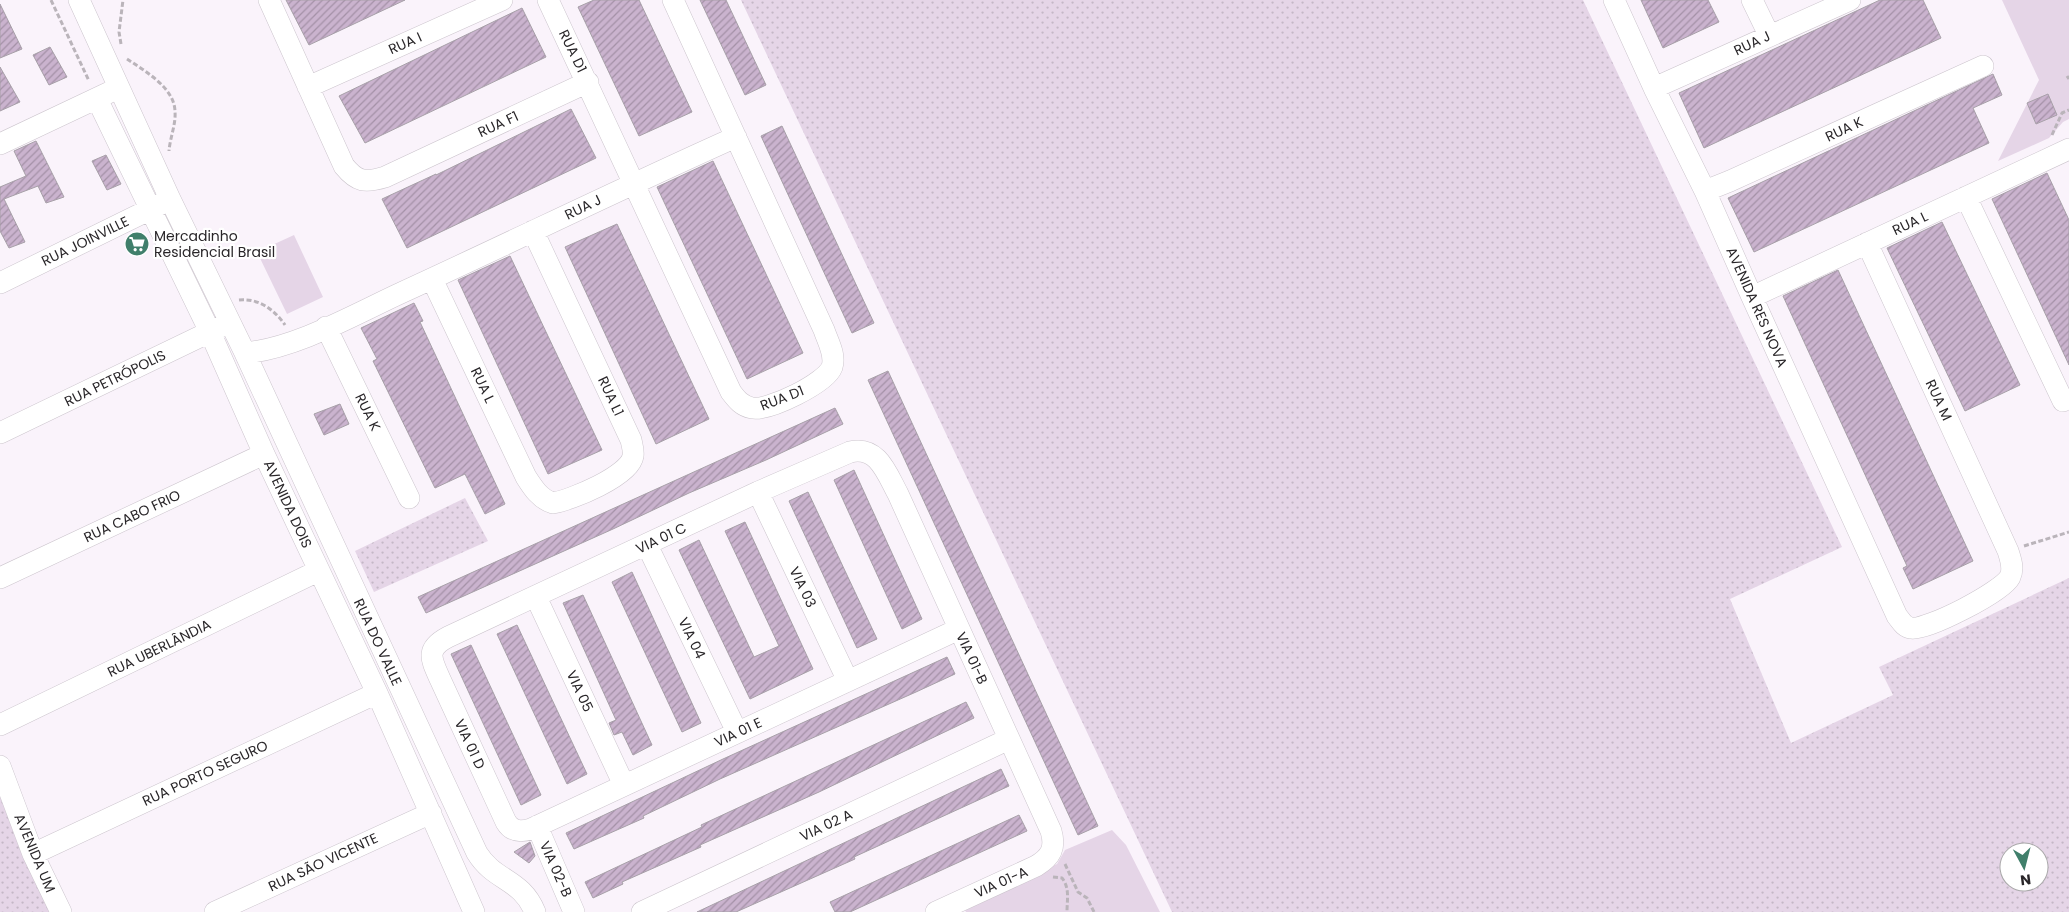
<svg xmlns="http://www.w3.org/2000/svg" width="2069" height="912" font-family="Poppins,sans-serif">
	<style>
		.grass { fill: url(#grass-dots); fill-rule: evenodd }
		.park { fill: #e5d5e7 }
		.building { fill: url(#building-hatch); stroke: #a7a0a8 }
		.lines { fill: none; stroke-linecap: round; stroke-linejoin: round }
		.minor-casing { stroke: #ccc5cd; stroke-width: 22 }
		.path { stroke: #bab4ba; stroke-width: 3; stroke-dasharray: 5 2.5; stroke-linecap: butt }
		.minor { stroke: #fff; stroke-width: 21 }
		.labels { text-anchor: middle; stroke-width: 4.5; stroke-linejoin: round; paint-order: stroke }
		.street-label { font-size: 14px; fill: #292629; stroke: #fff }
		.poi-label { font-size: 14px; fill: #292629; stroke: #fff; text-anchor: start }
	</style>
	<defs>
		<pattern id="grass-dots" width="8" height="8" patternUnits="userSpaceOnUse" patternTransform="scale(1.25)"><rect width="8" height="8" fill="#e5d5e7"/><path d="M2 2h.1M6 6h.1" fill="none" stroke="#c4b7c6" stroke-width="1.8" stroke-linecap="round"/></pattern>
		<pattern id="building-hatch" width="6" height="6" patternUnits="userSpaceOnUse" patternTransform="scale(1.25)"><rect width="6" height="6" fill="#cab3ce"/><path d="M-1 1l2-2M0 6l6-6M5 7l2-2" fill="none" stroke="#a491a7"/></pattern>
	</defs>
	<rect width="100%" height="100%" fill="#faf3fb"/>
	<path class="grass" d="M741,0H1583L1842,547L1730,599L1791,743L1893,695L1879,667L2069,578V912H1172ZM2009,852H2039V882H2009Z
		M465,498L488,541L374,592L355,551Z
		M0,770L66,912H0Z"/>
	<path class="park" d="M2002,0H2069V119L2063,122L2049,138L1998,161L2039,80Z
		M294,235L323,297L287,314L257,252Z
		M1112,830L1126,845L1160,912H966L963,905L1057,864L1065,850Z"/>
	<path class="building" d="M286,0H405L309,45Z
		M594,0H639L692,112L639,136L578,7Z
		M700,0H726L766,85L745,95Z
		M1641,0H1708L1719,22L1663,48Z
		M1880,0H1923L1941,38L1704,148L1679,93Z
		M0,4L22,49L0,58Z
		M522,8L546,57L365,143L339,96Z
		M50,47L67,77L49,85L33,55Z
		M0,67L20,102L0,111Z
		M1993,74L2002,95L1973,108L1989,143L1754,252L1728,198Z
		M2048,94L2057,115L2036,124L2027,103Z
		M571,109L596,158L407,248L382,199L436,174V175Z
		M782,126L874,323L852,333L761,136Z
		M36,141L64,197L46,203L38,186L4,199L25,242L9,248L0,231V187L26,176L14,151Z
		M106,155L121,184L107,190L92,161Z
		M713,161L803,353L747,379L657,187Z
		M2047,173L2069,220V365L1992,199Z
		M1942,222L2020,385L1965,411L1887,248Z
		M617,224L709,419L656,444L565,247Z
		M510,256L602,450L548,474L458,280Z
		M1838,270L1973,561L1913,589L1903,568L1907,566L1783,296Z
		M414,303L423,321L420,322L505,504L485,514L465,474L435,488L373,361L377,359L361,328Z
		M888,371L1098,826L1078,835L868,380Z
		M340,404L349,424L324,435L314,414Z
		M835,408L843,424L766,460L689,493L613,529L426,613L418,597Z
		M854,470L922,619L902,629L834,480Z
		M808,492L877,639L857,648L789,501Z
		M745,522L813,669L750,699L679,550L699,540L754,657L779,646L725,531Z
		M632,572L701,723L682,732L612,582Z
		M583,595L652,745L633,755L622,732L614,735L609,723L616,720L563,603Z
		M517,625L587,774L567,784L497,634Z
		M471,645L541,795L521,805L451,654Z
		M947,657L955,674L916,692L720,779L643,816L644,818L574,849L566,833L723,759Z
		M966,702L974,718L819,792L700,845L701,847L622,882L623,884L593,898L585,882L702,827L701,825Z
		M1001,769L1009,786L854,857L855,859L736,912H697Z
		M1019,815L1027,831L850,912H835L830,902Z
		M530,842L535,856L529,863L514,852Z"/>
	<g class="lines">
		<defs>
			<path id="minor" d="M79,0L170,199L245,353C297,348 355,314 403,292C514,241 624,187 736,137
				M269,0L344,166C357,182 365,183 385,177L588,82
				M548,0L731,392C737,400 742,406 752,408C769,411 826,383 832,367C836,355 828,342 824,330L673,0
				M1614,0L1654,88L1705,191L1752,297L1897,616C1901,621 1904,627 1911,628C1926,631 2002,592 2010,577C2014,569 2011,560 2008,551L1867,243
				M1752,0L1769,35
				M308,87L502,0
				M1654,88L1850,0
				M97,99L210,332L264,454L377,693L474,912
				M0,144L110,92
				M1705,191L1730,181L1983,66
				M1966,197L2063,401
				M432,279L526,477C533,488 540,499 553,503C571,500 630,476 633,456C634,451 632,445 631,440L533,231
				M0,283L161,204
				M1752,297L2069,149
				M326,327L409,498
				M245,353L477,853C495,882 521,878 535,912
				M0,433L222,326
				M758,492L848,681
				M647,545L737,732
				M0,578L264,454
				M536,597L624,785
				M0,725L318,571
				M0,766L33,854L61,912
				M537,826L574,912
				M33,854L377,693
				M215,912L431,813
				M642,912L1009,739
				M936,912L1036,866C1051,857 1056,848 1051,831L898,494C887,474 878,445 850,452L758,492L448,637C425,649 431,659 440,679L506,822C512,832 521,832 531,829L959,629"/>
		</defs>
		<use href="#minor" class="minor-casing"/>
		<path class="path" d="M51,0L89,81
			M121,44L119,32L123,0
			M127,59C145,71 175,88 175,112C176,124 170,138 169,151
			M2067,76L2069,79
			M2052,135L2062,113L2069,110
			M239,300C258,298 274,309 285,325
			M2024,546L2069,532
			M1065,864L1078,892L1087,898L1094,912
			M1053,877L1062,878C1070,888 1067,900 1067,912"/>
		<use href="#minor" class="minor"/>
	</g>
	<defs>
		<symbol id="supermarket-disc" viewBox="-11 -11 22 22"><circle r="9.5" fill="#407f6b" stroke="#fff"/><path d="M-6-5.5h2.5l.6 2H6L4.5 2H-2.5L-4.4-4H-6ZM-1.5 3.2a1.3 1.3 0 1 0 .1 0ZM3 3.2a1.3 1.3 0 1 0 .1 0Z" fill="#fff"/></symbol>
	</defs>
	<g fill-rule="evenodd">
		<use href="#supermarket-disc" x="123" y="230" width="28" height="28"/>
	</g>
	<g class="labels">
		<g class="street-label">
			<text transform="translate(405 43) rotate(-24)" y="5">RUA I</text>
			<text transform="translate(1752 43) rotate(-25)" y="5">RUA J</text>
			<text transform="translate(573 51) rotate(64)" y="5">RUA D1</text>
			<text transform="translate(498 124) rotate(-25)" y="5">RUA F1</text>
			<text transform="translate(1844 129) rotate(-25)" y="5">RUA K</text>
			<text transform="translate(583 207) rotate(-26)" y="5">RUA J</text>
			<text transform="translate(1910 223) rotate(-25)" y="5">RUA L</text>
			<text transform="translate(85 241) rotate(-26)" y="5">RUA JOINVILLE</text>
			<text transform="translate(1757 307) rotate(66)" y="5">AVENIDA RES NOVA</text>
			<text transform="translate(115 378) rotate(-26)" y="5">RUA PETRÓPOLIS</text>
			<text transform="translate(483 385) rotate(65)" y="5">RUA L</text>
			<text transform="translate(611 396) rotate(65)" y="5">RUA L1</text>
			<text transform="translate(782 398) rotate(-21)" y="5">RUA D1</text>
			<text transform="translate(1939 400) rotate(65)" y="5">RUA M</text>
			<text transform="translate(368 412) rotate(64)" y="5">RUA K</text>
			<text transform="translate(288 504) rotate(65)" y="5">AVENIDA DOIS</text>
			<text transform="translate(132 516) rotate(-25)" y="5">RUA CABO FRIO</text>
			<text transform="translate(661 538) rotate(-25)" y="5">VIA 01 C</text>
			<text transform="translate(803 587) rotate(64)" y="5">VIA 03</text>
			<text transform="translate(692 638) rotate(64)" y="5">VIA 04</text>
			<text transform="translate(378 642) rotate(65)" y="5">RUA DO VALLE</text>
			<text transform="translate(159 648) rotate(-26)" y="5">RUA UBERLÂNDIA</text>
			<text transform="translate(972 658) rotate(65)" y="5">VIA 01-B</text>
			<text transform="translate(580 691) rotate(65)" y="5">VIA 05</text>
			<text transform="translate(738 732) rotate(-25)" y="5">VIA 01 E</text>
			<text transform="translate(470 744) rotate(65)" y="5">VIA 01 D</text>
			<text transform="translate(205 773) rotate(-25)" y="5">RUA PORTO SEGURO</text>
			<text transform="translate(826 825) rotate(-25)" y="5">VIA 02 A</text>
			<text transform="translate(35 853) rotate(67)" y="5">AVENIDA UM</text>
			<text transform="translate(323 862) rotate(-25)" y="5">RUA SÃO VICENTE</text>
			<text transform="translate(556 869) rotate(66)" y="5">VIA 02-B</text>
			<text transform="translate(1001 882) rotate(-24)" y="5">VIA 01-A</text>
		</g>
		<g class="poi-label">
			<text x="154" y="241">Mercadinho<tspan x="154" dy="16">Residencial Brasil</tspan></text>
		</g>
	</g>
	<g transform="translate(2024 867) rotate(173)"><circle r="24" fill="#ffffff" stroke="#a9a8a9"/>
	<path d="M0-4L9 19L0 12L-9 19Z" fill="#407f6b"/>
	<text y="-8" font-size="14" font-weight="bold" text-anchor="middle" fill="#292629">N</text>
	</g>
</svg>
